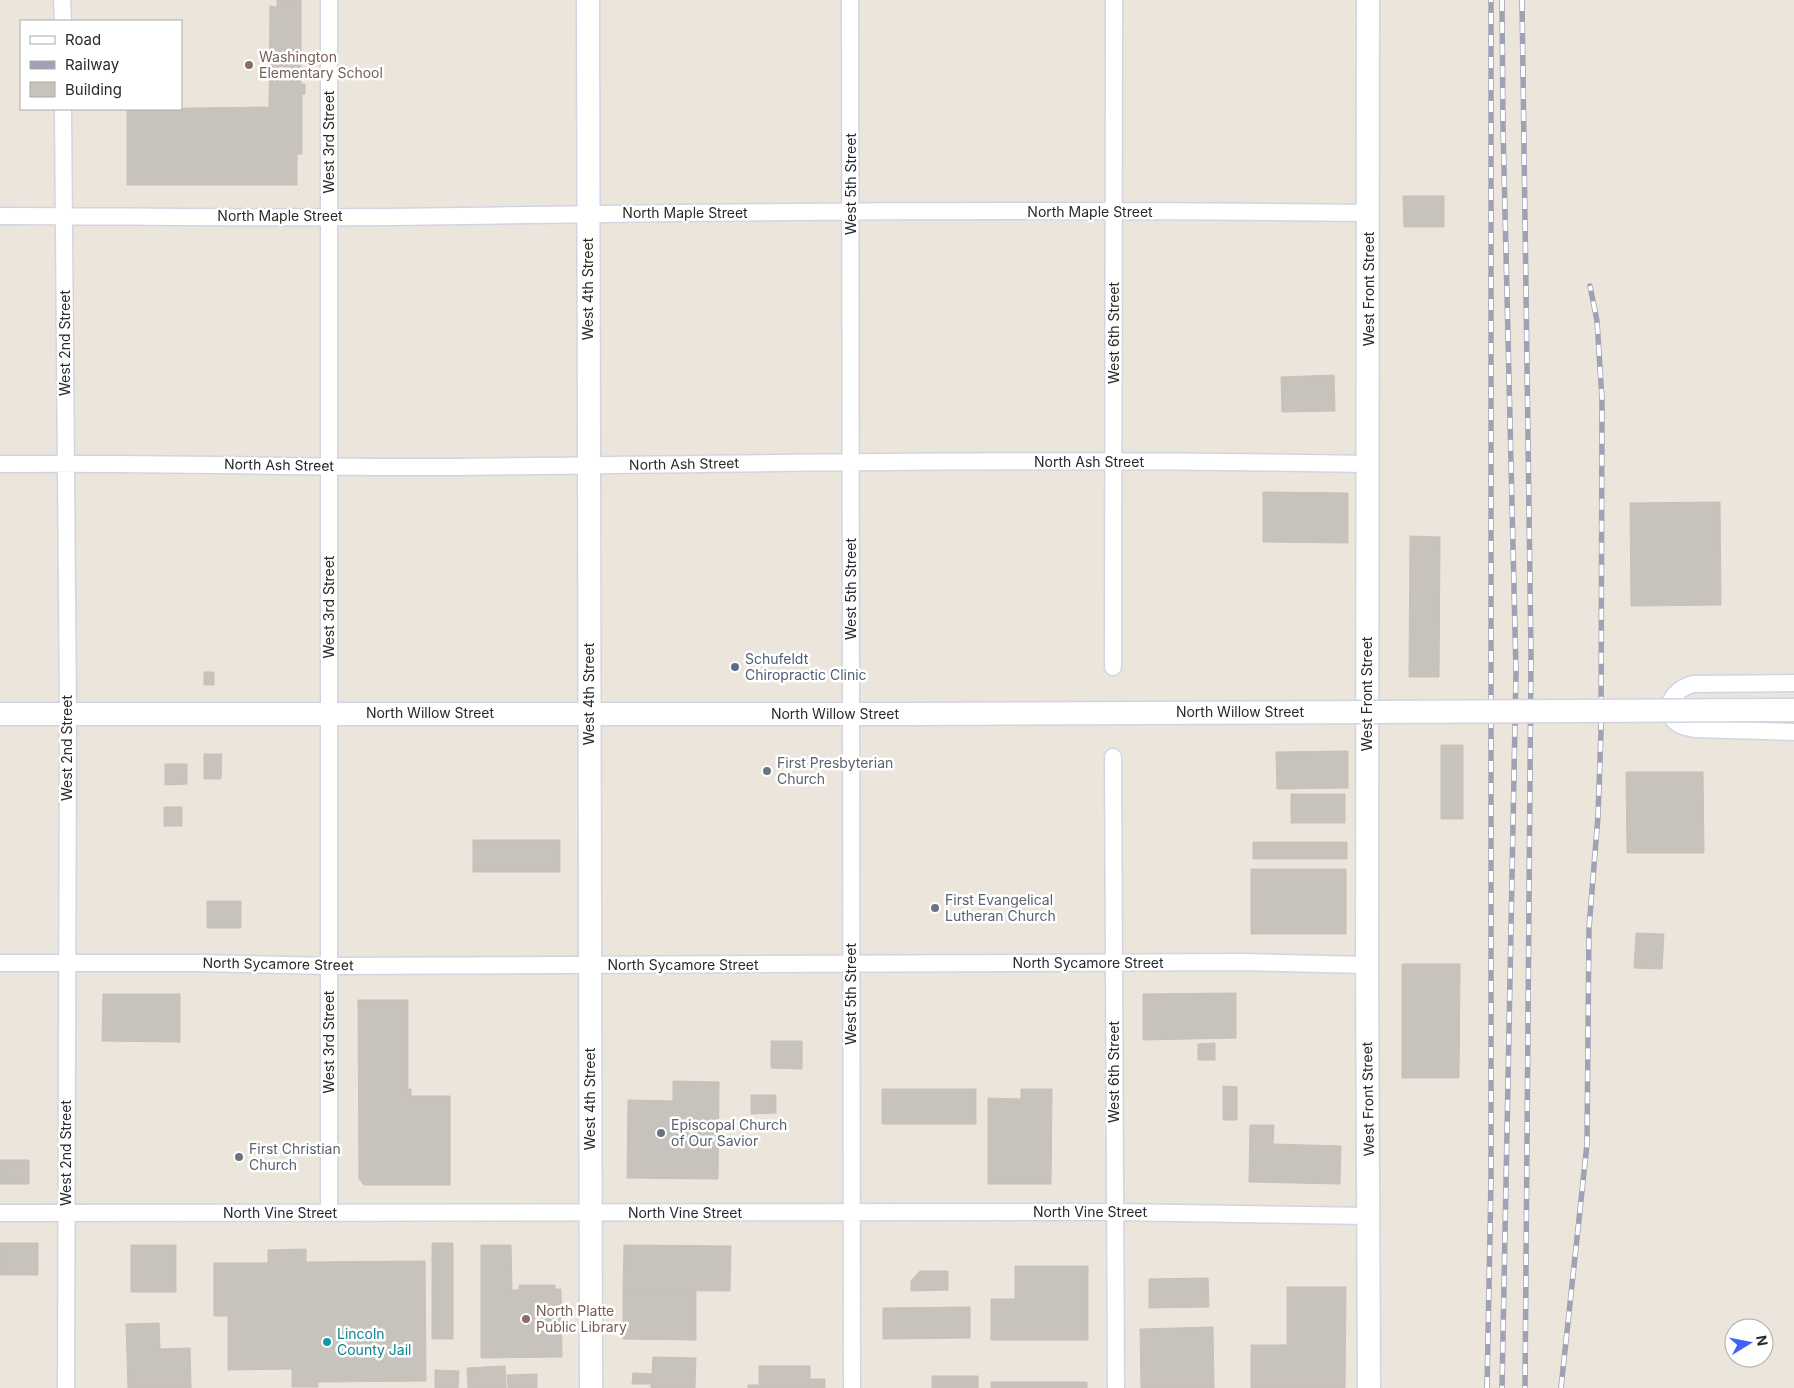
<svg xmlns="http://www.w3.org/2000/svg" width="1794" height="1388" font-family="Inter,sans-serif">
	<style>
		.building { fill: #c7c2bc; stroke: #c7c1b6 }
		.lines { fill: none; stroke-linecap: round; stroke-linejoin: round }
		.street-casing { stroke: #d1d5e3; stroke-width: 19 }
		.secondary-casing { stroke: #d1d5e3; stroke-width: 25 }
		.street { stroke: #fff; stroke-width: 16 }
		.secondary { stroke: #fff; stroke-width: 22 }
		.rail-casing { stroke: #9fa2b4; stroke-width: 5.5 }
		.rail { stroke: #fff; stroke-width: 4; stroke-dasharray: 11; stroke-linecap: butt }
		.secondary-bridge-casing { stroke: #d1d5e3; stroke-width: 25; stroke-linecap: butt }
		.secondary-bridge { stroke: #fff; stroke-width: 22 }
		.education-dot { fill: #8d6e63; stroke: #fff; stroke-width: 2 }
		.service-dot { fill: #5c6f8a; stroke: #fff; stroke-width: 2 }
		.worship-dot { fill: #6b7280; stroke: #fff; stroke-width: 2 }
		.culture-dot { fill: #0f9aa8; stroke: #fff; stroke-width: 2 }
		.labels { text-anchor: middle; stroke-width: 5; stroke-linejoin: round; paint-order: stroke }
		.education-label { font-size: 14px; fill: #785e54; stroke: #fff; text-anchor: start }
		.street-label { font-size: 14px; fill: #2a2a2a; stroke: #fff }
		.service-label { font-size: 14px; fill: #4e5e75; stroke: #fff; text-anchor: start }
		.worship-label { font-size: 14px; fill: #5b616d; stroke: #fff; text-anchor: start }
		.culture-label { font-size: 14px; fill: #0d838f; stroke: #fff; text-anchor: start }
	</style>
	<rect width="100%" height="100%" fill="#ece5dc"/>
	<path class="building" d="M277,0H301V84H305V94H302V154H297V185H127V109L269,107L270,6L277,7Z
		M1403,196H1444V227H1404Z
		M1334,375L1335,411L1282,412L1281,377Z
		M1263,492L1348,493V543L1263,542Z
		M1720,502L1721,605L1631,606L1630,503Z
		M1410,536L1440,537L1439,677H1409Z
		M204,672H214V685H204Z
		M1441,745H1463V819H1441Z
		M1348,751V788L1277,789L1276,752Z
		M204,754H222L221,779H204Z
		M165,764H187V784L165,785Z
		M1626,772H1703L1704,853H1627Z
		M1291,794H1345V823H1291Z
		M164,807H182V826H164Z
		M473,840H560V872H473Z
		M1253,842H1347V859H1253Z
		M1251,869H1346V934H1251Z
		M207,901H241V928H207Z
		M1636,933L1664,934L1662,969L1634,968Z
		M1402,964H1460L1459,1078H1402Z
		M1236,993V1038L1143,1040V994Z
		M103,994H180V1042L102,1041Z
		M358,1000H408V1089H411V1096H450V1185H364L359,1179Z
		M771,1041H802V1069L771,1068Z
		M1215,1043V1060H1198V1044Z
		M673,1081L719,1082L718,1179L627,1178L628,1100L673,1101Z
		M1223,1086L1237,1087V1120H1223Z
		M882,1089H976V1124H882Z
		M1021,1089H1052L1051,1184H988V1098L1021,1099Z
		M751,1095H776V1113L751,1114Z
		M1250,1125H1274L1273,1144L1341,1146L1340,1184L1249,1182Z
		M0,1160H29V1184H0Z
		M0,1243H38V1275H0Z
		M432,1243H453V1339H432Z
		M131,1245H176V1292H131Z
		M481,1245H511L512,1290H519V1285H555V1289H561L562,1357L481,1358Z
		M624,1245L731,1246L730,1291L623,1290Z
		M306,1249V1262L425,1261L426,1381L318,1382V1387H292V1369L228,1370V1316H214V1263H268V1250Z
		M1015,1266H1088V1340H991V1299H1015Z
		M920,1271H948V1290L911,1291V1281Z
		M1208,1278L1209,1307L1149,1308V1279Z
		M1287,1287H1346L1345,1388H1251V1345H1287Z
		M623,1290L696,1291V1340L623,1339Z
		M970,1307V1338L883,1339V1308Z
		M159,1323L160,1349L190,1348L191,1388H128L126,1324Z
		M1213,1327L1214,1388H1141L1140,1329Z
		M653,1357L696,1358L695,1388H651V1384H632L633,1373L652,1374Z
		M505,1366L506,1388H468L467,1368Z
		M759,1366H810V1379H825V1388H748V1385H759Z
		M435,1370L459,1371L458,1388H435Z
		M537,1374V1388H508L507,1375Z
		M932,1376H978V1388H932Z
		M991,1382H1087V1388H991Z"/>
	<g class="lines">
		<defs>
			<path id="street" d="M62,0L63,21
				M850,0L852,1388
				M63,109L68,714L66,1388
				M0,216C154,216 307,219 461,216C764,211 1067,209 1369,213
				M0,464C154,462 307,468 461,467C763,463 1066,458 1369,464
				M1113,667L1114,0
				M1794,683L1693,684C1673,689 1658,711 1680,725C1684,727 1691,728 1695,729L1794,732
				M1113,757L1116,1388
				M0,963H197L329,966L1244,962L1367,965
				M0,1213L1114,1212L1369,1216
				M329,1213V0"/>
			<path id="secondary" d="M588,0L591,1388
				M1368,0L1367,965L1369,1388
				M0,714H915"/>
		</defs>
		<use href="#street" class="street-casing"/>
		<use href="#secondary" class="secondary-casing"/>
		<use href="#street" class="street"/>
		<use href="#secondary" class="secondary"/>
		<defs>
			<path id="rail" d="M1502,0L1503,127L1516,672L1502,1388
				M1522,0L1531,656L1525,1388
				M1487,1388L1491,1180V0
				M1561,1388L1587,1144L1589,928L1598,816L1601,732L1602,399L1597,321L1590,286"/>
		</defs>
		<use href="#rail" class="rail-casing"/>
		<use href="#rail" class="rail"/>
		<defs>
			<path id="secondary-bridge" d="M915,714L1794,710"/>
		</defs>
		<use href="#secondary-bridge" class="secondary-bridge-casing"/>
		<use href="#secondary-bridge" class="secondary-bridge"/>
	</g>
	<g class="education-dot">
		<circle cx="249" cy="65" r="5"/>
		<circle cx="526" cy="1319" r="5"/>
	</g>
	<circle class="service-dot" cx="735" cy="667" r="5"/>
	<g class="worship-dot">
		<circle cx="767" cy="771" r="5"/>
		<circle cx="935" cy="908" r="5"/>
		<circle cx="661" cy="1133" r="5"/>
		<circle cx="239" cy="1157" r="5"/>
	</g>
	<circle class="culture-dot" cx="327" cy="1342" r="5"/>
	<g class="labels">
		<g class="education-label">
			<text x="259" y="62">Washington<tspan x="259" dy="16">Elementary School</tspan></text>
			<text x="536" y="1316">North Platte<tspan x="536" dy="16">Public Library</tspan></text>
		</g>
		<g class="street-label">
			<text transform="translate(329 142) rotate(-90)" y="5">West 3rd Street</text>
			<text transform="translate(851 184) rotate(-90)" y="5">West 5th Street</text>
			<text x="1090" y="217">North Maple Street</text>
			<text x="685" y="218">North Maple Street</text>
			<text x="280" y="221">North Maple Street</text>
			<text transform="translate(588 289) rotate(-90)" y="5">West 4th Street</text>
			<text transform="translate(1369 289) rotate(-90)" y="5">West Front Street</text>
			<text transform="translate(1114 333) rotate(-90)" y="5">West 6th Street</text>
			<text transform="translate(65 343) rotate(-90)" y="5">West 2nd Street</text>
			<text x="1089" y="467">North Ash Street</text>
			<text transform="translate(684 464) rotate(-1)" y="5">North Ash Street</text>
			<text transform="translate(279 465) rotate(1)" y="5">North Ash Street</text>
			<text transform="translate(851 589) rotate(-90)" y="5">West 5th Street</text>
			<text transform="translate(329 607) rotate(-90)" y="5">West 3rd Street</text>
			<text transform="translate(589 694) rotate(-90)" y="5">West 4th Street</text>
			<text transform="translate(1367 694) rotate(-90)" y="5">West Front Street</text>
			<text x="1240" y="717">North Willow Street</text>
			<text x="430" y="718">North Willow Street</text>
			<text x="835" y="719">North Willow Street</text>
			<text transform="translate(67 748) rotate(-90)" y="5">West 2nd Street</text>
			<text x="1088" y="968">North Sycamore Street</text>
			<text transform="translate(278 964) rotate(1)" y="5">North Sycamore Street</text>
			<text x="683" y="970">North Sycamore Street</text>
			<text transform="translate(851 994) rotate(-90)" y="5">West 5th Street</text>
			<text transform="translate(329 1042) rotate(-90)" y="5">West 3rd Street</text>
			<text transform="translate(1114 1072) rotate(-90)" y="5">West 6th Street</text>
			<text transform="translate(590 1099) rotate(-90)" y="5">West 4th Street</text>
			<text transform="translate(1368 1099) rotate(-91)" y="5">West Front Street</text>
			<text transform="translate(66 1153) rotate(-90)" y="5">West 2nd Street</text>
			<text x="1090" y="1217">North Vine Street</text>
			<text x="280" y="1218">North Vine Street</text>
			<text x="685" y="1218">North Vine Street</text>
		</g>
		<g class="service-label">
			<text x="745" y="664">Schufeldt<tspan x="745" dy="16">Chiropractic Clinic</tspan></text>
		</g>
		<g class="worship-label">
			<text x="777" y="768">First Presbyterian<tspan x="777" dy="16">Church</tspan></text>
			<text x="945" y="905">First Evangelical<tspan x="945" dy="16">Lutheran Church</tspan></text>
			<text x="671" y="1130">Episcopal Church<tspan x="671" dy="16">of Our Savior</tspan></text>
			<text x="249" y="1154">First Christian<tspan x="249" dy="16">Church</tspan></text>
		</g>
		<g class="culture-label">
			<text x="337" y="1339">Lincoln<tspan x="337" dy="16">County Jail</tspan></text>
		</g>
	</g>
	<rect x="20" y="20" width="162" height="90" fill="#ffffff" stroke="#aaaaaa"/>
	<rect x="30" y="36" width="25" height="8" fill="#ffffff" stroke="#aaaaaa"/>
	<text x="65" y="45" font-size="15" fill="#2a2a2a">Road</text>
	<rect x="30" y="61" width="25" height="8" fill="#9fa2b4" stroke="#aaaaaa"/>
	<text x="65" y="70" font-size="15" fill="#2a2a2a">Railway</text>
	<rect x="30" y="82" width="25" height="15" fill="#c7c2bc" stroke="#aaaaaa"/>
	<text x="65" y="95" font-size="15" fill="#2a2a2a">Building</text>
	<g transform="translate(1749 1343) rotate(80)"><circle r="24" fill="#ffffff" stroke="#aaaaaa"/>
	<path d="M0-4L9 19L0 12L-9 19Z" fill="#3e62f8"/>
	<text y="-8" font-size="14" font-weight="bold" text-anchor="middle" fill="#2a2a2a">N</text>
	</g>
</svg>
